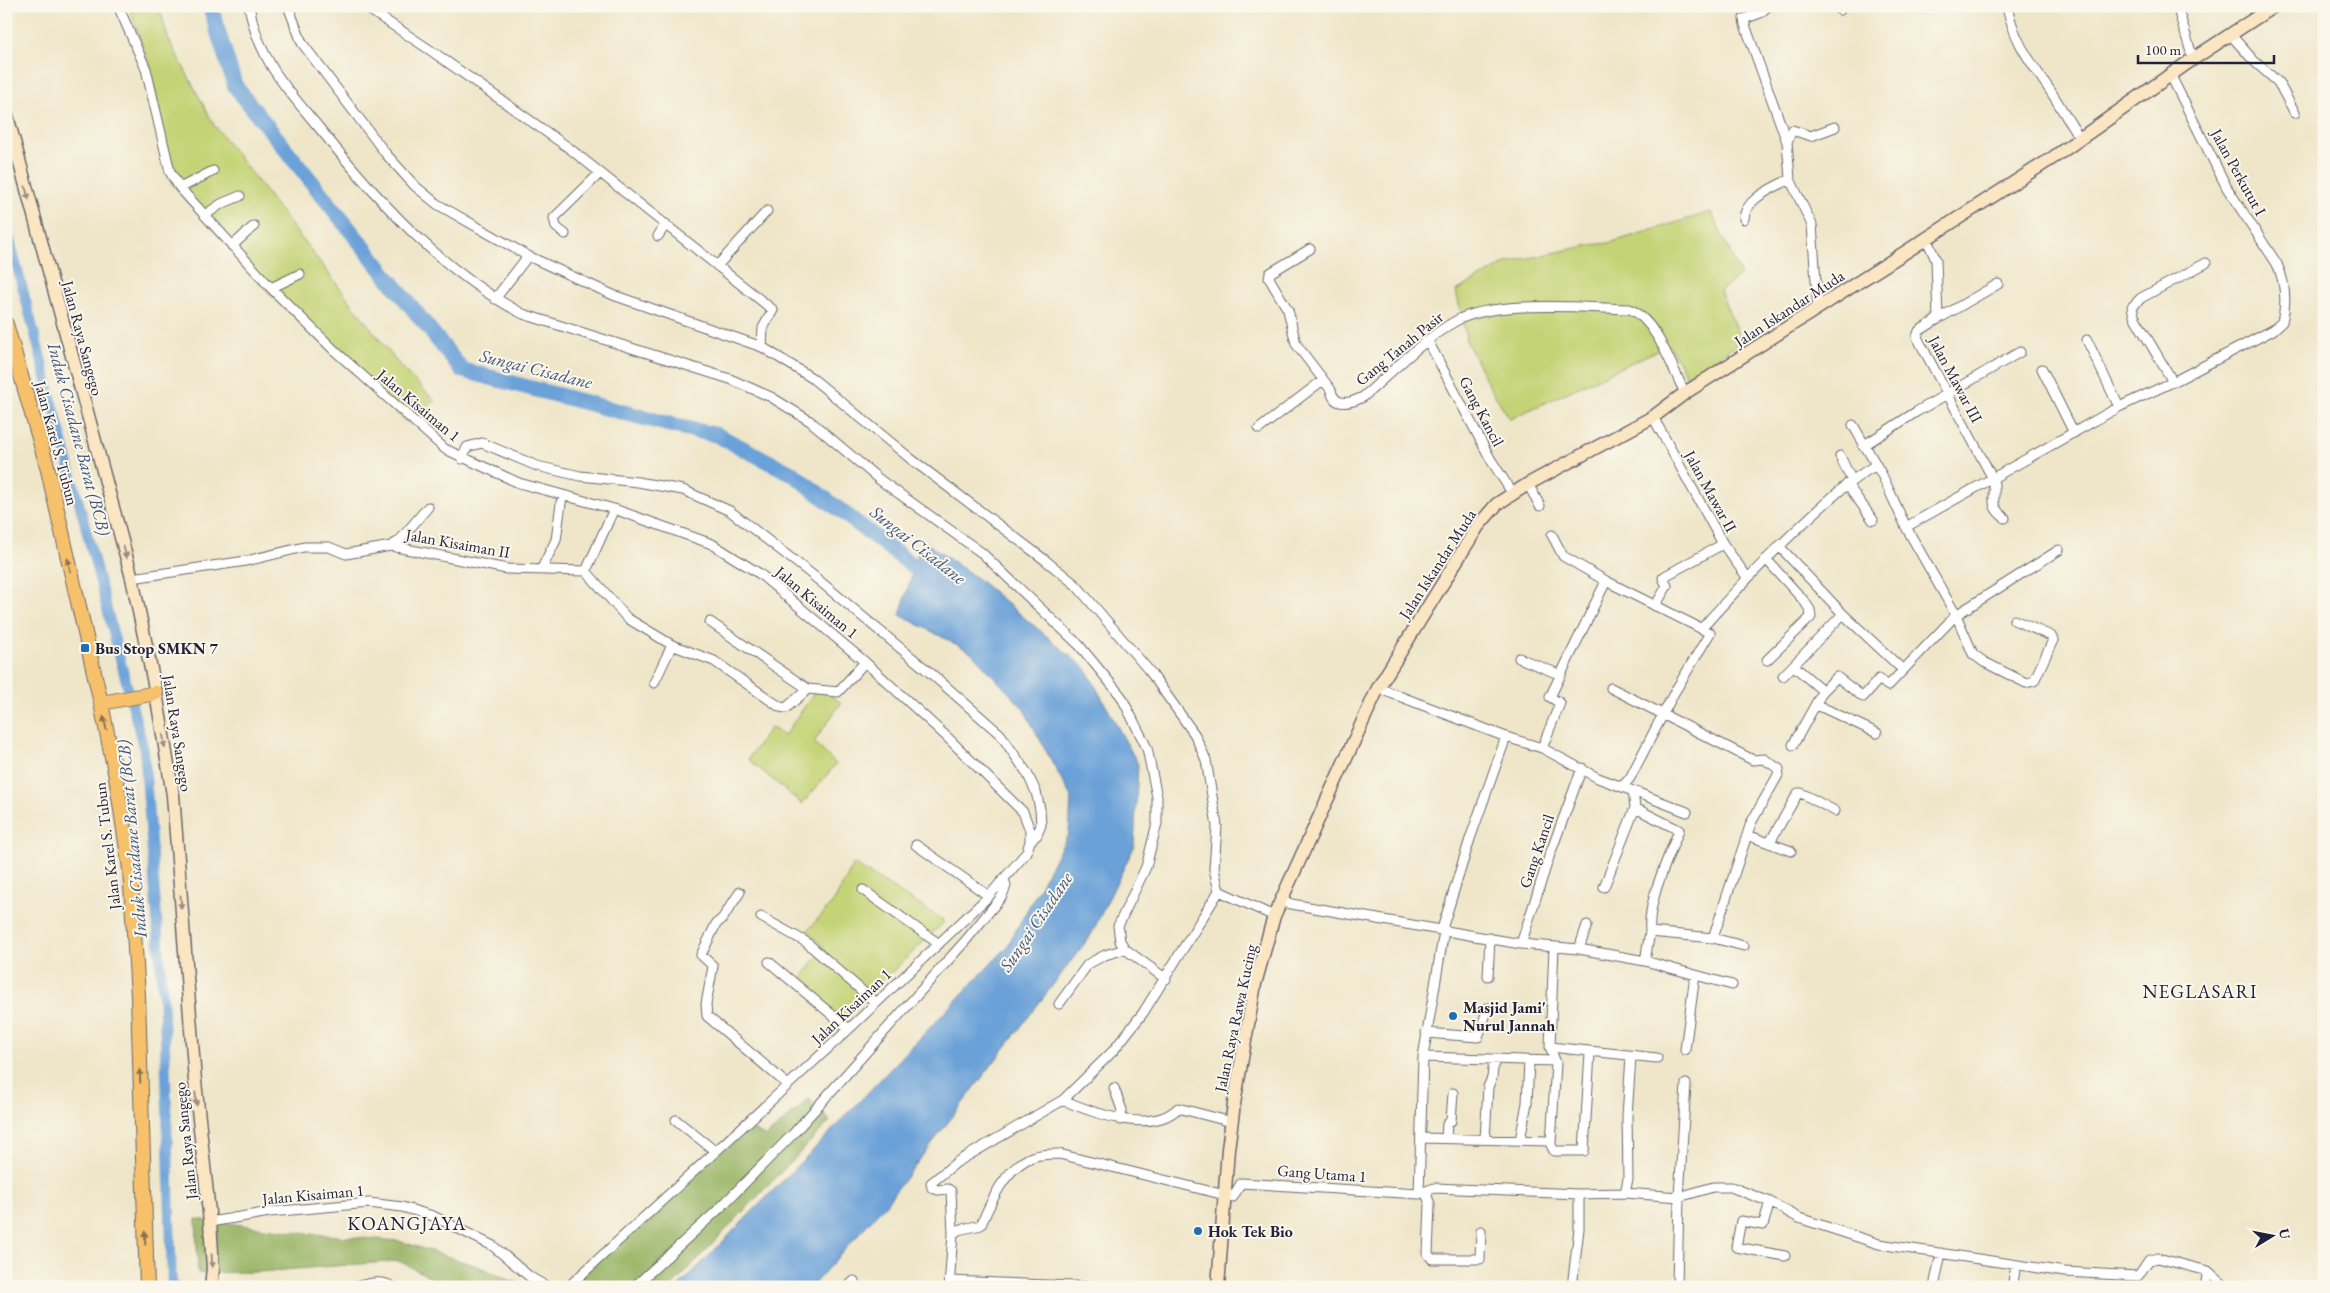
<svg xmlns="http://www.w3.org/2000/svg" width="2330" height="1293" font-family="'EB Garamond',serif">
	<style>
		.green { fill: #c3d375; stroke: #727a58 }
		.forest { fill: #9ab566; stroke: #5e6c50 }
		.water { fill: #6ba1d8; stroke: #46628a }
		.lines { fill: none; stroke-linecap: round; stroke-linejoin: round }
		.canal { stroke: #6ba1d8; stroke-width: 10 }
		.river { stroke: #6ba1d8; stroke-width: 16 }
		.street-casing { stroke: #6a676d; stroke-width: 11 }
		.secondary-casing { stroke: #6a676d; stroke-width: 15 }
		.primary-casing { stroke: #6a676d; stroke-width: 16 }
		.street { stroke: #fff; stroke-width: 9 }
		.secondary { stroke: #fbe6c4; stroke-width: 12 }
		.primary { stroke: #f6c16b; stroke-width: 14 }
		.oneway { fill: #998e86 }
		.oneway2 { fill: #8c7253 }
		.poi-dot { fill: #1f6fb2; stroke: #fbf7ec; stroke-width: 2 }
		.labels { text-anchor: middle; stroke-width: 4; stroke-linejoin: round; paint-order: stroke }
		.street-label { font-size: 16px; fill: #22223b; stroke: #fbf7ec }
		.poi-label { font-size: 16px; font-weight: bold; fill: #22223b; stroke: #fbf7ec; text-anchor: start }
		.water-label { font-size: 18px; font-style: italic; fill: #3f557a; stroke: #fbf7ec }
		.quarter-label { font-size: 19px; letter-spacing: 1px; fill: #22223b; stroke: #fbf7ec }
	</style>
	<rect width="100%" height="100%" fill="#fbf7ec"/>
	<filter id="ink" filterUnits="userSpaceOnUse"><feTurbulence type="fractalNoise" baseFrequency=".02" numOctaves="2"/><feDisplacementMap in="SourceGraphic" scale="10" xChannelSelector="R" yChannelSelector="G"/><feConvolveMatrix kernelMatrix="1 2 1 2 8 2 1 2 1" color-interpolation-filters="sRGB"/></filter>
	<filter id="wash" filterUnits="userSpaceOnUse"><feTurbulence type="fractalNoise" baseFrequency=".0096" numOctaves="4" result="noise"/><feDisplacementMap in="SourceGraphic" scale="20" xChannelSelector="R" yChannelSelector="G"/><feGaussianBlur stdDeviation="1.12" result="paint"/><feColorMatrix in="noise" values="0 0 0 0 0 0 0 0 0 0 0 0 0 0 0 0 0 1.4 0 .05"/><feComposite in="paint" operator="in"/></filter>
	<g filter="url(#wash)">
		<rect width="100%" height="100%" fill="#efe6c9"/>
		<path class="green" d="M129,6H159L168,38L214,125L400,366L435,401L408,423L272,296L172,184L150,68Z
			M1711,212L1741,275L1720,291L1741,341L1688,378L1669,345L1510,419L1489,386L1465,338L1466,336L1456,291L1506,263L1590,245L1609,243Z
			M819,686L841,703L814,742L836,764L802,804L748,759L771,727L784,736Z
			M854,864L945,921L842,1020L801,979L824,947L807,931L834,901Z"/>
		<path class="forest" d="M809,1099L830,1121L671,1287H570L743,1124L766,1137Z
			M196,1219L302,1233L399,1241L480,1267L509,1280L533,1287H449L399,1261L258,1272L198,1273Z"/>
		<path class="water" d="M922,540L978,579L1086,669L1138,764L1134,847L1091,935L885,1205L811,1287H678L813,1150L1007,947L1069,833L1071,797L1023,708L971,652L900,615Z"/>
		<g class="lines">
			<path class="canal" d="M6,225L144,750L164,1010L172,1287"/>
			<path class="river" d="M210,6L235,86L462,370L679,427L717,435L793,474L931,580"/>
		</g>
	</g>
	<g filter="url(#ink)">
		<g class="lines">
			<defs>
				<path id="street" d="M118,6L146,69L170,172L180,188L271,288L335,351L445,449L519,483L614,509L712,544L760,574L865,662L947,737L1023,812L1030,830V841L1027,852L989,896L849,1029L568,1287
					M249,6C259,63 290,92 325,135C382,205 443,272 523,314L730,379L771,397L810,421L880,480L982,553L1079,645L1121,696L1147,748L1157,797V823L1146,867L1118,926L1120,941L1125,949L1166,979
					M288,6L302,43L386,154L415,186L437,204L528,256L613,295L762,347L812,378L911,459L1045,560L1076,585L1151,673L1195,735L1206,760L1217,826L1214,869L1219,891L1274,916
					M364,6L433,52L569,148L773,310L763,328L762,347
					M1768,6L1760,13L1744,19L1745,25L1787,142L1790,179L1812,225L1818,309
					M1835,6L1840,10
					M2007,6C2015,45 2032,63 2053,95C2062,109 2070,124 2080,138
					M2177,6L2193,59
					M2230,34L2254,61L2278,82L2295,113
					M1787,142L1792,130L1811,136L1835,127
					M180,188L213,171
					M205,215L221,204L240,196
					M1744,219C1745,198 1774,188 1790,179
					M565,234L556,227L554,218L600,173
					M658,236L666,224
					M1927,240L1936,260L1938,319L1919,331L1917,337L1993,479C1998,497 1986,504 2005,518
					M232,246L254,226
					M1310,249L1270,273L1269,278L1288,310L1296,344L1331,390C1334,408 1351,403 1363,397C1392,372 1420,342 1454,322C1492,299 1584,308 1630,309C1657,321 1672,368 1685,393
					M717,266L767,211
					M271,288L300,274
					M495,299L528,256
					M1938,319L1998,284
					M2087,340L2119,407
					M1428,341L1491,460L1513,494
					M2042,369L2074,433
					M2173,382L2134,316L2132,307L2141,298L2206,263
					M1653,417L1723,544L1747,577
					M1853,425L1882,475L1906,527L1956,615L1973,654L1984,662L2026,683L2034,681L2053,640L2051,636L2014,620
					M1259,429L1323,380
					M1863,446L1916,412L2020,352
					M1840,456L1851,479
					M462,459L467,447L482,443L537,466L580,476L638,482L683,490L730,511L810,573L934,676L1001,735L1027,773L1036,792L1040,809L1041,825L1037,835L1030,841
					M1528,484L1540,506
					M1847,484L1873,520
					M1906,527L2119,407L2173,382L2273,330L2282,322C2287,302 2286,284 2277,264L2227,188L2171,76
					M1552,535L1563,556L1606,581L1710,633L1674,693L1630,778L1622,787
					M391,546L399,541L428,507
					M1779,546L1843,614L1903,670
					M1766,559L1805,602L1810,610L1811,617L1767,660
					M542,568L556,540L562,496
					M586,571L614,509
					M132,578L246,561L304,547H329L346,554L391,546L507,569L586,571L627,618L672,645L714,661L780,707L786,708L808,689L838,692L865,662
					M1655,606L1667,586L1663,578L1665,576L1723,544
					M710,622L808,689
					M1702,628C1736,590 1770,554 1808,519C1831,498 1850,480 1876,465
					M1519,658L1561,675
					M1783,676L1843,614
					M654,683L672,645
					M1378,688L1506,737L1542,748L1598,778L1633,791L1635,808L1604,887
					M1611,688L1753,760L1764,759L1779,769L1778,775L1751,823L1713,938
					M1823,691L1837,677L1863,697L1879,679L1888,686L1956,615L2059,550
					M1817,705L1877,733
					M1793,745L1823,691L1794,666
					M1542,748L1560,703L1550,697L1606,581
					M1633,791L1687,812
					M1635,808L1679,830C1668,859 1647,901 1650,932L1713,938L1744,946
					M1747,835L1791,851
					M1770,842L1798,793H1801L1835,811
					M916,845L989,896
					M863,890L939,944
					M740,892L722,919L716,924L701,955L713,966L706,1004L707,1016L788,1085
					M1280,902L1521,944L1579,949L1645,961L1732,985
					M761,917L806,942L876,1003
					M1442,929L1470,839L1506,737
					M1444,931L1423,1057L1555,1061
					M1521,944L1549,857L1582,768
					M1579,949L1587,925
					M1645,961L1650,932
					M769,962L849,1029
					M1488,976L1490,938
					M1059,1004L1088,964L1105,955L1125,949
					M1426,1033L1478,1037L1488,1008
					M1550,1047L1657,1058
					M1685,1050L1695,975
					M1114,1088L1122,1110L1120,1120
					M1063,1100C1093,1113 1151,1135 1178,1108L1232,1122
					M676,1120L715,1151
					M1421,1138L1549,1141L1554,1151H1584L1590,1053
					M1446,1138L1447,1124L1451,1121L1453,1093
					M1485,1139L1488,1087L1492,1078L1494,1060
					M1520,1140L1527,1103L1529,1061
					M1551,1143L1556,1063L1550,1047L1554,947
					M1425,1191L1430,1204L1428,1254L1432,1259H1480L1481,1231
					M1625,1193L1628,1179L1627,1116L1631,1057
					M1419,1194L1423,1057
					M1770,1202L1763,1225L1741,1221L1736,1247L1785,1256
					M210,1222L270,1212L369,1203L402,1207L433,1216L493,1246L530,1277L547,1287
					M953,1234L951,1191L948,1189L938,1190L932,1188L931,1183L957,1162L1063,1100L1113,1051L1143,1013L1219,891
					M950,1281L1097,1287
					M354,1287C368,1284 380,1279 393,1287
					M634,1287L720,1208L793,1134L967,939L1002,896L1006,886L1004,879
					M848,1287L854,1281
					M949,1287L953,1234L958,1230L981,1225C991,1201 1006,1167 1032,1157C1040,1154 1051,1154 1059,1154L1233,1197L1241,1183L1419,1194L1434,1188L1579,1194L1625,1193L1679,1197L1713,1187H1731L1770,1202L1799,1218L1879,1244L2065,1272L2138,1276L2149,1260L2158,1258L2208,1271L2226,1287
					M1572,1287L1579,1229V1194
					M1677,1287L1679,1197L1686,1084
					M1934,1287L1941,1253
					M2012,1287L2016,1266
					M2205,1287L2208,1271"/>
				<path id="secondary" d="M6,112L132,578L156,693L173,795L195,1081L210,1222L213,1268L211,1287
					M1218,1287L1228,1149L1234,1104L1255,984L1274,916L1378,688L1478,526L1497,504L1528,484L1653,417L1685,393L2054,157L2193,59L2274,6"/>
				<path id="primary" d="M6,324L47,466L101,703L116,777L130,869L138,996L147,1287
					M101,703L156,693"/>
			</defs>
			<use href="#street" class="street-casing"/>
			<use href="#secondary" class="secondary-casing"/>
			<use href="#primary" class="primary-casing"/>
			<use href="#street" class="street"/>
			<use href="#secondary" class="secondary"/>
			<use href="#primary" class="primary"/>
		</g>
		<defs><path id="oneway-solid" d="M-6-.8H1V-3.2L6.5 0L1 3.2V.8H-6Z" transform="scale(1.25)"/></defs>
		<g class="oneway">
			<use href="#oneway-solid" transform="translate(27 193) rotate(75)"/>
			<use href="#oneway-solid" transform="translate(125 552) rotate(75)"/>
			<use href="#oneway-solid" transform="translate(164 741) rotate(81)"/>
			<use href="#oneway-solid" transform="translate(181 902) rotate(86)"/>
			<use href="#oneway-solid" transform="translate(196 1099) rotate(84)"/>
			<use href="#oneway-solid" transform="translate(212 1261) rotate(87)"/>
		</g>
		<g class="oneway2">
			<use href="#oneway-solid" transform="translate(69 565) rotate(-103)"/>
			<use href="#oneway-solid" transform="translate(105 723) rotate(-102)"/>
			<use href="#oneway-solid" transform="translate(140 1076) rotate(-92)"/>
			<use href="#oneway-solid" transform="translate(145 1238) rotate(-92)"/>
		</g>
	</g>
	<g class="poi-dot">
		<rect x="80" y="643" width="10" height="10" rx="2.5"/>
		<circle cx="1453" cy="1016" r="5"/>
		<circle cx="1198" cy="1231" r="5"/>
	</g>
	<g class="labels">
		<g class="street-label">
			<text transform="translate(2239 172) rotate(61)" y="6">Jalan Perkutut I</text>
			<text transform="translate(1789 308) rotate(-33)" y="6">Jalan Iskandar Muda</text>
			<text transform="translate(83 338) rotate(75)" y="6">Jalan Raya Sangego</text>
			<text transform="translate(1399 348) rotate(-39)" y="6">Gang Tanah Pasir</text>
			<text transform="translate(1956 379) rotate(62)" y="6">Jalan Mawar III</text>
			<text transform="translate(419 405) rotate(40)" y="6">Jalan Kisaiman 1</text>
			<text transform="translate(1482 411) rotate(62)" y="6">Gang Kancil</text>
			<text transform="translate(57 443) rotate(75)" y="6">Jalan Karel S. Tubun</text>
			<text transform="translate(1711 491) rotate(61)" y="6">Jalan Mawar II</text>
			<text transform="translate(458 543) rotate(10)" y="6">Jalan Kisaiman II</text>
			<text transform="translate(1437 564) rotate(-57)" y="6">Jalan Iskandar Muda</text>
			<text transform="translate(817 602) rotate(40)" y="6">Jalan Kisaiman 1</text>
			<text transform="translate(178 733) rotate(81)" y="6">Jalan Raya Sangego</text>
			<text transform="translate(107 846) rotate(-97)" y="6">Jalan Karel S. Tubun</text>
			<text transform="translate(1536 851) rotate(-71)" y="6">Gang Kancil</text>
			<text transform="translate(851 1006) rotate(-43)" y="6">Jalan Kisaiman 1</text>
			<text transform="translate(1235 1018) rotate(-78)" y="6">Jalan Raya Rawa Kucing</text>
			<text transform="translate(185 1141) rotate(-96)" y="6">Jalan Raya Sangego</text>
			<text transform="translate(1322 1173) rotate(4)" y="6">Gang Utama 1</text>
			<text transform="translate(313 1194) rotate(-5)" y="6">Jalan Kisaiman 1</text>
		</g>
		<g class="poi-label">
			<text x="95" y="654">Bus Stop SMKN 7</text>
			<text x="1463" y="1013">Masjid Jami'<tspan x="1463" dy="18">Nurul Jannah</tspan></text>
			<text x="1208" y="1237">Hok Tek Bio</text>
		</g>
		<g class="water-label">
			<text transform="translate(536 369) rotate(14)" y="6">Sungai Cisadane</text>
			<text transform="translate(79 439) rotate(75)" y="6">Induk Cisadane Barat (BCB)</text>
			<text transform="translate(918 545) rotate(38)" y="6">Sungai Cisadane</text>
			<text transform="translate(132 839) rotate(-95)" y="6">Induk Cisadane Barat (BCB)</text>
			<text transform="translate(1036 922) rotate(-56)" y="6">Sungai Cisadane</text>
		</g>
		<g class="quarter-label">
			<text x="2200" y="998">NEGLASARI</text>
			<text x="407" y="1230">KOANGJAYA</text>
		</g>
	</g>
	<rect width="2330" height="1293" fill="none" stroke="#fbf7ec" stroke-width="25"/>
	<g transform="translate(2272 1236) rotate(80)" stroke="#fbf7ec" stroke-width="4" paint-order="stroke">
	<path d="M0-4L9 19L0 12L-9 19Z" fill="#22223b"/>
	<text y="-8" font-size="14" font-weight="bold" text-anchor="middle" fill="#22223b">U</text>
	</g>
	<path d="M2138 55v8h136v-8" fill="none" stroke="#22223b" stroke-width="2.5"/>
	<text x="2145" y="55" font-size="15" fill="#22223b" stroke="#fbf7ec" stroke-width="4" paint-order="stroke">100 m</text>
</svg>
